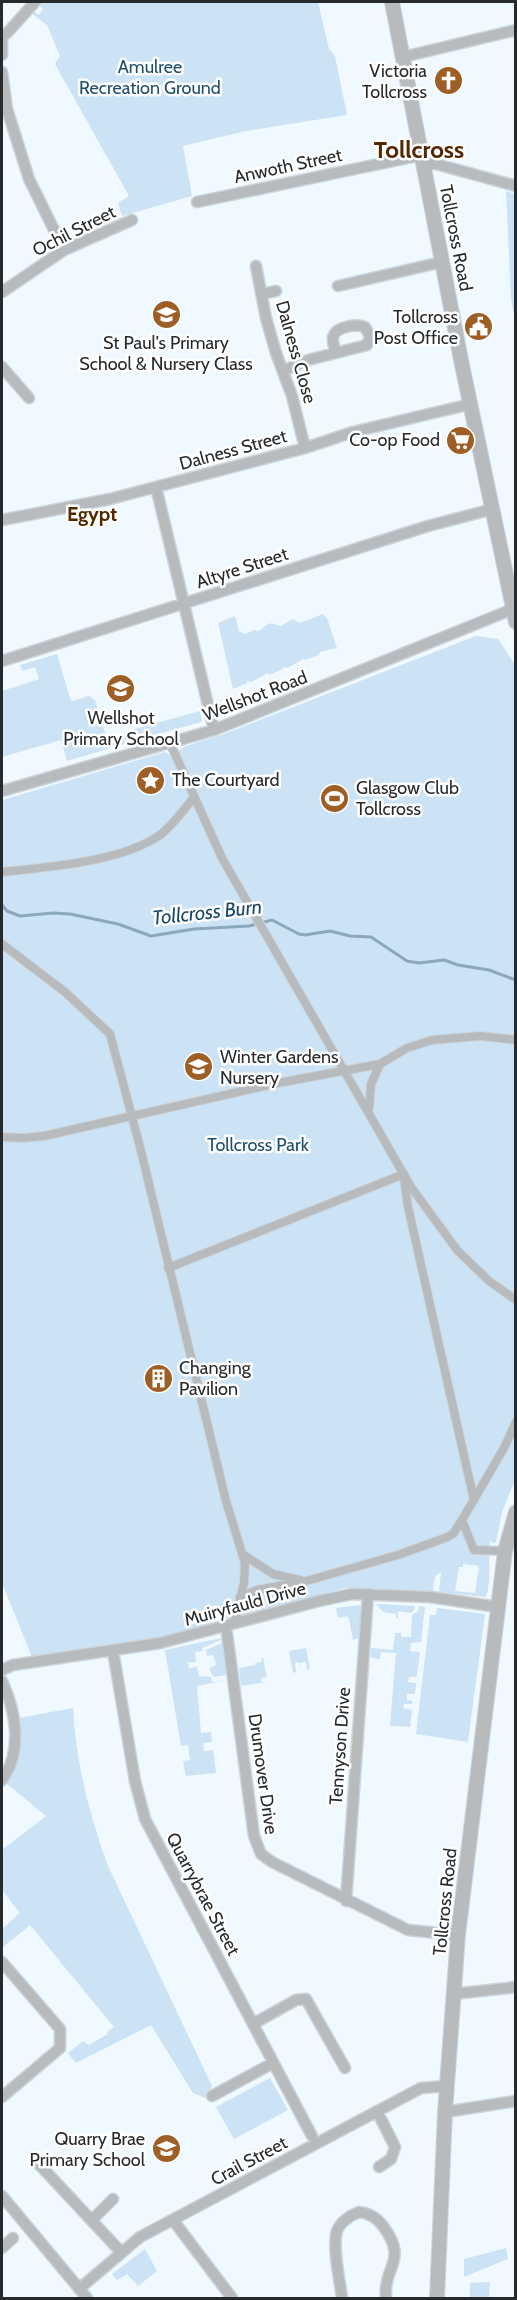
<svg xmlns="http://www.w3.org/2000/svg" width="517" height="2300" font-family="Cabin,sans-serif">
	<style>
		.green { fill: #cbe3f5; fill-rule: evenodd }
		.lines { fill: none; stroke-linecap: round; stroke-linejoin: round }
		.stream { stroke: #8ca8bb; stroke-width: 3 }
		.pedestrian-casing { stroke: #ccd4d9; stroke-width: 10 }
		.minor-casing { stroke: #ccd4d9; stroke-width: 13 }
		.tertiary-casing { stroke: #ccd4d9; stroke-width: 16 }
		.pedestrian { stroke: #b7bbbe; stroke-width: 8 }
		.minor { stroke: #b7bbbe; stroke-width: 10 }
		.tertiary { stroke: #b7bbbe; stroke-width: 14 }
		.labels { text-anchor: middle; stroke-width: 5; stroke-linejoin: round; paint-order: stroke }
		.park-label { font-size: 18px; fill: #1e4e6c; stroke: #fff }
		.poi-label { font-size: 18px; fill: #272a2d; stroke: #fff; text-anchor: end }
		.street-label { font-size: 18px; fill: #272a2d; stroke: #fff }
		.neighbourhood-label { font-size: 20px; font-weight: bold; fill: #532900; stroke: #fff }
		.water-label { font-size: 20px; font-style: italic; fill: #164765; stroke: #fff }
		.district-label { font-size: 24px; font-weight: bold; fill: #532900; stroke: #fff }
	</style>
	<rect width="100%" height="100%" fill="#f0f9ff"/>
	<path class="green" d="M41,2H318L329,49L335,56L347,115L246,131L183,146L192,196L122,216L118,203L129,196L55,64L60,56L47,25L31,13L33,11L39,15L43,9L38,4Z
		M506,191L515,194V321L511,299Z
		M323,614L327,618L337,648L320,652L319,655L305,660L304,659L287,668L283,667V669L269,675L268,673L251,682L247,681V683L233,689L218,623L235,616L239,631L245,634L254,630L259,631C269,622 269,622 281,626L293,619L300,623Z
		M476,636L498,639L515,665L516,1478L502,1512L496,1542L492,1544V1541H490C488,1560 492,1578 486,1597L439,1592L441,1572L435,1576L433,1591L346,1588L222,1620L216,1605L206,1608L211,1623L165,1636L32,1657L2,1583V800L165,752L171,756L183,747L224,734ZM463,1564L479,1566L475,1593L455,1591L459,1567H463Z
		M57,654L70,698L72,701L89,696L95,700L108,742L126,737L128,743L67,761L61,740L2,757V691L39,679L35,667L22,671L20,665Z
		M200,711L202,720L201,722L134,741L131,730Z
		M376,1604L415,1606V1609L411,1613L398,1611V1618H396V1614L383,1612Z
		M361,1605L359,1638L353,1640L349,1619L347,1616L338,1618L336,1608Z
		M419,1606L425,1607L421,1642L411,1643L410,1651L420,1652L417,1674V1677H409L408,1682L416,1683L415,1694H407V1700L413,1701L412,1704H404L403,1708L412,1710L410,1727L390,1726L396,1653L381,1652L380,1659L371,1658V1648L393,1650L395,1633H401V1637H411L412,1615L418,1611Z
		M437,1608L485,1614L468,1742L416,1734L430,1615H436Z
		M221,1638V1640L202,1648L203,1651L195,1652L196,1662H188L189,1669L197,1666L199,1676L211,1677L212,1682L227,1680L197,1686L201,1733L211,1732L212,1742L203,1743L204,1751L213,1750L216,1773L186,1776L183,1761L190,1760L188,1745L181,1746L165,1650Z
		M222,1643L226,1675L213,1677L209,1668L216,1665L213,1655L207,1656L206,1650Z
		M306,1648L310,1669L307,1670L306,1662L300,1663L301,1671L299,1662L295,1663L296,1672L293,1673L289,1651Z
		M261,1658H263L267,1677L261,1678V1682H268L241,1686L239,1668L255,1665V1663L262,1662Z
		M73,1708C77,1767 88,1810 108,1866L212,2086L205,2098L193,2093L151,2025L76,2063L68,2053L83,2041L89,2045L108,2034L107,2032L114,2027L30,1925L2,1948V1929L20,1913L2,1890V1850L46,1816L7,1784C21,1763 24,1742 19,1718Z
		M270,2078L288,2110L234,2139L216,2107Z
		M506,2248L508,2259L464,2277V2259Z
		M145,2249L157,2271L138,2286L127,2274L117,2280L112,2274Z
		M490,2282L489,2298H470V2283Z"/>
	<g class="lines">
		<path class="stream" d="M2,905L7,911L20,916L53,913L70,914L118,924L151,936L194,929L249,926L272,920L299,934L305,935L330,931L350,936L371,937L407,961L419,963L444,960L458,965L489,970L516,980"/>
		<defs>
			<path id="pedestrian" d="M170,743L222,858L411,1187L457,1250L489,1281L516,1300
				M2,872C48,867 121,862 160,835C173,825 184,810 194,797
				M2,944L65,992L110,1034L140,1147L226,1501L245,1563L244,1583L234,1624
				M369,1109L371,1084L380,1064
				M2,1137L23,1138L44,1136L278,1083L380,1064L407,1048L432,1040L480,1036L516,1040
				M404,1178L408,1207L474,1500
				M168,1268L404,1174
				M462,1520L504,1448L516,1422
				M244,1555L273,1574L300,1580
				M240,1597L257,1590L306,1581L398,1555L445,1538L453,1534L462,1520L474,1550L505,1551"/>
			<path id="minor" d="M2,37L9,31L35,2
				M2,55V37
				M403,57L516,30
				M2,72L7,109L29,179L64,250
				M424,164H436L516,186
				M197,202L422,155
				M256,266L266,318L276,353L292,396L305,448
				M338,286L442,262
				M2,292L64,250L132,220
				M262,294L276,291
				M2,367L29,398
				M283,371L308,360L367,345L370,336L365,327C357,324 336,326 333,337C332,341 335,348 335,353
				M156,487L214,730
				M2,520L110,499L305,448L353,432L471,404
				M2,661L428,526L493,509
				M2,791L214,730L513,609
				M226,1626L254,1836L261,1854L272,1862L408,1930L458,1935
				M113,1651L135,1781L145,1819L312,2136
				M2,1670L13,1665L160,1643L319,1601L352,1594L430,1597L498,1607
				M2,1681C16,1711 23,1752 2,1780
				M346,1901L368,1594
				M2,1962L60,2029V2048L2,2097
				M453,1994L516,1987
				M253,2024L296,2000L306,1999L345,2068
				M212,2096L273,2063
				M377,2111L395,2147L391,2159L379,2167
				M445,2112L516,2101
				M36,2161L121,2252
				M2,2196L87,2298
				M92,2220L113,2199
				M173,2220L232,2298
				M2,2248L13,2238
				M79,2289L140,2237L421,2088L447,2086
				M342,2298C340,2281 332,2247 337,2231C340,2222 351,2215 359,2212C369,2213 377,2218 383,2226C409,2261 383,2266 386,2298"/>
			<path id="tertiary" d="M392,2L461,360L516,622
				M437,2298L445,2112L458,1935L505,1551L516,1512"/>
		</defs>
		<use href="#pedestrian" class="pedestrian-casing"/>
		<use href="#minor" class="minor-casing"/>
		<use href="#tertiary" class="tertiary-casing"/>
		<use href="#pedestrian" class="pedestrian"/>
		<use href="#minor" class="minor"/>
		<use href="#tertiary" class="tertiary"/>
	</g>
	<defs>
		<symbol id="church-disc" viewBox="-11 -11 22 22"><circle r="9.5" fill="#9e5f26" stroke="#fff"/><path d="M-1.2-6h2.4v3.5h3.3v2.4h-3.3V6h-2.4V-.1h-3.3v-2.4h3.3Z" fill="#fff"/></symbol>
		<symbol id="school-disc" viewBox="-11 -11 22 22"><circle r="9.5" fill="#9e5f26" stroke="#fff"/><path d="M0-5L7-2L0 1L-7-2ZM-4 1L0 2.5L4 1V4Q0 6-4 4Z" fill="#fff"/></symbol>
		<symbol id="civic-disc" viewBox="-11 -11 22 22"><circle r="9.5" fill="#9e5f26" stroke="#fff"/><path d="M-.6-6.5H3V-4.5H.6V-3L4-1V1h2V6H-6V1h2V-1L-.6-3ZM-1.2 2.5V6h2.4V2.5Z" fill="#fff"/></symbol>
		<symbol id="supermarket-disc" viewBox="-11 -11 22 22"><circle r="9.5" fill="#9e5f26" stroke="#fff"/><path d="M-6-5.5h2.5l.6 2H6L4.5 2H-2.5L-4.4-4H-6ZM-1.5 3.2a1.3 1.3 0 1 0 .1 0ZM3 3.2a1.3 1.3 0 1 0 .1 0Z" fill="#fff"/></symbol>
		<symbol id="sight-disc" viewBox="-11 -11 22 22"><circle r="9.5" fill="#9e5f26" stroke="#fff"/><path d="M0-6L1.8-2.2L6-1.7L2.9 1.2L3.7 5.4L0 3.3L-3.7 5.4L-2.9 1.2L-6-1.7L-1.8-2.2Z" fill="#fff"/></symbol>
		<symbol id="stadium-disc" viewBox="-11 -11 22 22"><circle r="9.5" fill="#9e5f26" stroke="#fff"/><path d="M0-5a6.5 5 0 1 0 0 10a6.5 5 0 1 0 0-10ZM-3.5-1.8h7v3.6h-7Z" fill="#fff"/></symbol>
		<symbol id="building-disc" viewBox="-11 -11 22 22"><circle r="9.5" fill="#9e5f26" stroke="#fff"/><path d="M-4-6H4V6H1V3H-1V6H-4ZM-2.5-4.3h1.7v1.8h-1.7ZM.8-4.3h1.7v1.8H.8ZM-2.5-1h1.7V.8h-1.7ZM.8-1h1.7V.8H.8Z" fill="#fff"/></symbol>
	</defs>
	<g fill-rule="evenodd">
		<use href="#church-disc" x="432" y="64" width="33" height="33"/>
		<use href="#school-disc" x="150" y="298" width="33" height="33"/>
		<use href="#civic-disc" x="462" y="310" width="33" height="33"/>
		<use href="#supermarket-disc" x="444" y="424" width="33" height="33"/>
		<use href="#school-disc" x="104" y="672" width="33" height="33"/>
		<use href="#sight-disc" x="134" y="764" width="33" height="33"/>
		<use href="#stadium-disc" x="318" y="782" width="33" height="33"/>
		<use href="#school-disc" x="182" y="1050" width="33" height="33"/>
		<use href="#building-disc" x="142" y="1362" width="33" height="33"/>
		<use href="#school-disc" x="150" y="2132" width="33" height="33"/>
	</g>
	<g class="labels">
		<g class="park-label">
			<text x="150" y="73">Amulree<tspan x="150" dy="21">Recreation Ground</tspan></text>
			<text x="258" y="1151">Tollcross Park</text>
		</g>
		<g class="poi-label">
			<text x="427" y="77">Victoria<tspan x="427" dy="21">Tollcross</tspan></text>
			<text x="458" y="323">Tollcross<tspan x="458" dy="21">Post Office</tspan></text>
			<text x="166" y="349" text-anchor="middle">St Paul's Primary<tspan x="166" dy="21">School &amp; Nursery Class</tspan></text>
			<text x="440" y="446">Co-op Food</text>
			<text x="121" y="724" text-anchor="middle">Wellshot<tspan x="121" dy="21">Primary School</tspan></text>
			<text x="172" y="786" text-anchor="start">The Courtyard</text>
			<text x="356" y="794" text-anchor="start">Glasgow Club<tspan x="356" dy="21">Tollcross</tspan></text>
			<text x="220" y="1063" text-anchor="start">Winter Gardens<tspan x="220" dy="21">Nursery</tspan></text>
			<text x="179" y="1374" text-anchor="start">Changing<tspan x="179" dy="21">Pavilion</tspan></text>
			<text x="145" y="2145">Quarry Brae<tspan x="145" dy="21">Primary School</tspan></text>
		</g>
		<g class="street-label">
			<text transform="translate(288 166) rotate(-12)" y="6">Anwoth Street</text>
			<text transform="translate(74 231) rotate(-27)" y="6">Ochil Street</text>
			<text transform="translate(456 238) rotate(79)" y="6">Tollcross Road</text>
			<text transform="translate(296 352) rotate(74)" y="6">Dalness Close</text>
			<text transform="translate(233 450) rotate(-15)" y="6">Dalness Street</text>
			<text transform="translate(242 568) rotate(-18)" y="6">Altyre Street</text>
			<text transform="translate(255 696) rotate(-21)" y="6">Wellshot Road</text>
			<text transform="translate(245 1604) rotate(-15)" y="6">Muiryfauld Drive</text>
			<text transform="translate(340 1746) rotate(-86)" y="6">Tennyson Drive</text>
			<text transform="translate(263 1774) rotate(82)" y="6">Drumover Drive</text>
			<text transform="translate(203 1894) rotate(62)" y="6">Quarrybrae Street</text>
			<text transform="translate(445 1902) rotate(-84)" y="6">Tollcross Road</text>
			<text transform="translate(249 2161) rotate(-28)" y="6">Crail Street</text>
		</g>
		<g class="neighbourhood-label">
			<text x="92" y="521">Egypt</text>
		</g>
		<g class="water-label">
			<text transform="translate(207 912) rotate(-6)" y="7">Tollcross Burn</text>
		</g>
		<g class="district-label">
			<text x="419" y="158">Tollcross</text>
		</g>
	</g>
	<rect width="517" height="2300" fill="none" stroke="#272a2d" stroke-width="6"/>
</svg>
